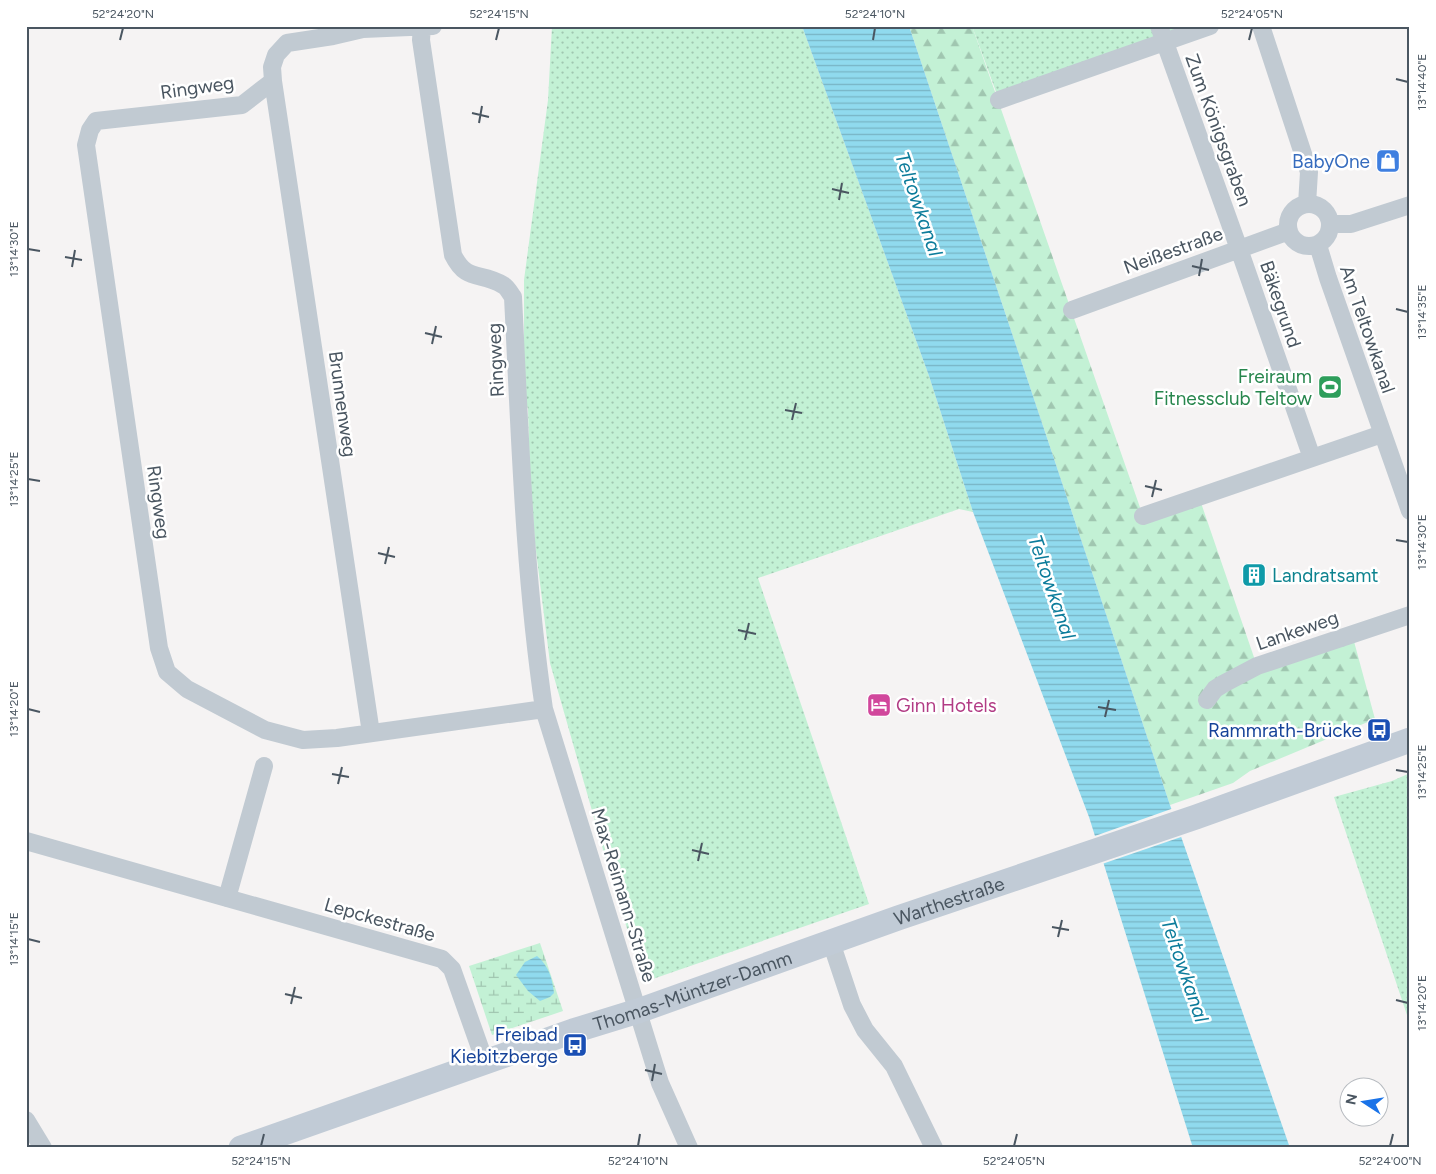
<svg xmlns="http://www.w3.org/2000/svg" width="1436" height="1174" font-family="Figtree,sans-serif">
	<style>
		.grass { fill: url(#grass-dots) }
		.forest { fill: url(#forest-firs) }
		.wetland { fill: url(#wetland-marsh) }
		.water { fill: url(#water-rules) }
		.pier { fill: #f5f3f3 }
		.lines { fill: none; stroke-linecap: round; stroke-linejoin: round }
		.street { stroke: #c1cad2; stroke-width: 18 }
		.secondary { stroke: #c1cbd6; stroke-width: 25 }
		.ticks { fill: none; stroke: #4a5661; stroke-width: 2 }
		.labels { text-anchor: middle; stroke-width: 5; stroke-linejoin: round; paint-order: stroke }
		.street-label { font-size: 19px; fill: #4a5661; stroke: #fff }
		.shop-label { font-size: 19px; fill: #366cbe; stroke: #fff; text-anchor: end }
		.leisure-label { font-size: 19px; fill: #27864d; stroke: #fff; text-anchor: end }
		.culture-label { font-size: 19px; fill: #0d838f; stroke: #fff; text-anchor: start }
		.hotel-label { font-size: 19px; fill: #b23c85; stroke: #fff; text-anchor: start }
		.transit-label { font-size: 19px; fill: #164399; stroke: #fff; text-anchor: end }
		.water-label { font-size: 20px; font-style: italic; fill: #0c7c9b; stroke: #fff }
		.neatline { fill: none; stroke: #4a5661; stroke-width: 2 }
		.ticks-label { font-size: 12px; text-anchor: middle; fill: #4a5661 }
	</style>
	<defs>
		<pattern id="grass-dots" width="8" height="8" patternUnits="userSpaceOnUse" patternTransform="scale(1.25)"><rect width="8" height="8" fill="#c3f1d5"/><path d="M2 2h.1M6 6h.1" fill="none" stroke="#a0c6b0" stroke-width="1.8" stroke-linecap="round"/></pattern>
		<pattern id="forest-firs" width="22" height="20" patternUnits="userSpaceOnUse" patternTransform="scale(1.25)"><rect width="22" height="20" fill="#c3f1d5"/><path d="M5 1l3.5 6h-7zM16 11l3.5 6h-7z" fill="#a0c6b0"/></pattern>
		<pattern id="wetland-marsh" width="20" height="14" patternUnits="userSpaceOnUse" patternTransform="scale(1.25)"><rect width="20" height="14" fill="#c3f1d5"/><path d="M1 5h8M5 5V1M11 12h8M15 12V8" fill="none" stroke="#a0c6b0"/></pattern>
		<pattern id="water-rules" width="6" height="5" patternUnits="userSpaceOnUse" patternTransform="scale(1.25)"><rect width="6" height="5" fill="#90daee"/><path d="M0 2.5h6" fill="none" stroke="#78b4c4"/></pattern>
	</defs>
	<rect width="100%" height="100%" fill="#f5f3f3"/>
	<path class="grass" d="M552,26H802L929,376L973,512L959,509L758,578L869,904L644,982L612,881L550,663L535,543L530,477L528,409L520,382L524,360V280L548,100Z
		M972,26H1210L999,100Z
		M1410,773V1021H1409L1334,797L1392,781Z"/>
	<path class="forest" d="M909,26H972L1143,516L1199,497L1257,666L1352,634L1375,719L1250,771L1233,783L1170,805Z"/>
	<path class="wetland" d="M540,943L563,1011L492,1035L469,966Z"/>
	<path class="water" d="M802,26H909L1170,805L1290,1148H1193L1089,817L973,512L929,376Z
		M537,956C549,966 552,978 554,993L550,997L540,1001L528,991L516,975L525,962Z"/>
	<path class="pier" d="M1174,808L1184,836L1102,864L1092,837Z"/>
	<g class="lines">
		<path class="street" d="M422,26L421,40L453,255C467,283 480,271 503,285C507,287 510,293 513,297C520,435 524,573 544,709L660,1083L689,1148
			M433,26L363,29L333,36L287,43L276,55L272,67L273,81L242,105L96,121L90,130L86,145L159,648L167,672L187,689L265,730L303,740L337,738L544,709
			M1159,26L1239,249L1312,458
			M1261,26L1309,172L1307,204
			M273,81L371,733
			M999,100L1210,26
			M1288 225a21 21 0 1 1 42 0a21 21 0 1 1-42 0Z
			M1331,224H1351L1410,205
			M1318,245L1328,278L1410,511
			M1072,310L1289,231
			M1143,516L1382,434
			M1207,700L1215,689L1223,684L1257,666L1410,615
			M26,841L442,959L452,969L485,1062
			M227,898L264,766
			M831,942L852,1005L865,1030L894,1066L934,1148
			M26,1120L43,1148"/>
		<path class="secondary" id="s1" d="M241,1148L573,1031L638,1011L898,918L1196,817L1410,740"/>
	</g>
	<path class="ticks" d="M120,40L123,28M496,40L499,28M873,40L875,28M1249,40L1252,28M1396,79L1408,82M472,113L489,117M479,123L482,106M832,189L849,193M839,200L842,183M28,249L40,251M65,257L82,260M1192,266L1209,270M72,267L75,250M1199,276L1202,259M1396,309L1408,312M425,333L442,337M432,344L436,326M785,410L802,413M792,420L796,403M28,479L40,481M1145,486L1162,490M1152,497L1156,480M1396,540L1408,542M378,553L395,557M385,564L389,547M738,630L756,634M745,640L749,623M1098,707L1116,710M28,709L40,712M1105,717L1109,700M1396,770L1408,772M332,774L349,777M338,784L342,767M692,850L709,854M698,861L702,843M1052,927L1069,930M1058,937L1062,920M28,939L40,942M285,994L302,998M1396,1000L1408,1003M291,1004L295,987M645,1070L662,1074M652,1081L655,1064M261,1146L264,1134M638,1146L640,1134M1014,1146L1017,1134M1390,1146L1393,1134"/>
	<defs>
		<symbol id="shop-square" viewBox="-11 -11 22 22"><rect x="-9" y="-9" width="18" height="18" rx="4" fill="#3f7fe0" stroke="#fff"/><path d="M-5-2.5h2.3a2.7 3.5 0 0 1 5.4 0H5L5.5 6h-11ZM-1.5-2.5h3a1.5 2.3 0 0 0-3 0Z" fill="#fff"/></symbol>
		<symbol id="stadium-square" viewBox="-11 -11 22 22"><rect x="-9" y="-9" width="18" height="18" rx="4" fill="#2e9e5b" stroke="#fff"/><path d="M0-5a6.5 5 0 1 0 0 10a6.5 5 0 1 0 0-10ZM-3.5-1.8h7v3.6h-7Z" fill="#fff"/></symbol>
		<symbol id="building-square" viewBox="-11 -11 22 22"><rect x="-9" y="-9" width="18" height="18" rx="4" fill="#0f9aa8" stroke="#fff"/><path d="M-4-6H4V6H1V3H-1V6H-4ZM-2.5-4.3h1.7v1.8h-1.7ZM.8-4.3h1.7v1.8H.8ZM-2.5-1h1.7V.8h-1.7ZM.8-1h1.7V.8H.8Z" fill="#fff"/></symbol>
		<symbol id="hotel-square" viewBox="-11 -11 22 22"><rect x="-9" y="-9" width="18" height="18" rx="4" fill="#d1479c" stroke="#fff"/><path d="M-6-4.5h1.5V1H6V5H4.5V3h-9V5H-6ZM-4 0a1.8 1.8 0 1 1 3.6 0ZM.5 0V-2.5h3Q6-2.5 6 0Z" fill="#fff"/></symbol>
		<symbol id="bus-square" viewBox="-11 -11 22 22"><rect x="-9" y="-9" width="18" height="18" rx="4" fill="#1a4fb4" stroke="#fff"/><path d="M-5-6H5V4H4V6H2V4H-2V6H-4V4H-5ZM-3.5-4V0h7V-4ZM-3.5 1.2v1.5H-2V1.2ZM2 1.2v1.5H3.5V1.2Z" fill="#fff"/></symbol>
	</defs>
	<g fill-rule="evenodd">
		<use href="#shop-square" x="1374" y="147" width="28" height="28"/>
		<use href="#stadium-square" x="1316" y="373" width="28" height="28"/>
		<use href="#building-square" x="1240" y="561" width="28" height="28"/>
		<use href="#hotel-square" x="865" y="691" width="28" height="28"/>
		<use href="#bus-square" x="1365" y="716" width="28" height="28"/>
		<use href="#bus-square" x="561" y="1031" width="28" height="28"/>
	</g>
	<g class="labels">
		<g class="street-label">
			<text transform="translate(197 87) rotate(-8)" y="7">Ringweg</text>
			<text transform="translate(1219 130) rotate(70)" y="7">Zum Königsgraben</text>
			<text transform="translate(1173 250) rotate(-20)" y="7">Neißestraße</text>
			<text transform="translate(1281 304) rotate(71)" y="7">Bäkegrund</text>
			<text transform="translate(1368 329) rotate(71)" y="7">Am Teltowkanal</text>
			<text transform="translate(495 360) rotate(-93)" y="7">Ringweg</text>
			<text transform="translate(343 404) rotate(82)" y="7">Brunnenweg</text>
			<text transform="translate(159 502) rotate(82)" y="7">Ringweg</text>
			<text transform="translate(1297 630) rotate(-19)" y="7">Lankeweg</text>
			<text transform="translate(624 895) rotate(73)" y="7">Max-Reimann-Straße</text>
			<text dy="7" stroke="none"><textPath href="#s1" startOffset="750">Warthestraße</textPath></text>
			<text transform="translate(380 919) rotate(16)" y="7">Lepckestraße</text>
			<text dy="7" stroke="none"><textPath href="#s1" startOffset="478">Thomas-Müntzer-Damm</textPath></text>
		</g>
		<g class="shop-label">
			<text x="1370" y="168">BabyOne</text>
		</g>
		<g class="leisure-label">
			<text x="1312" y="383">Freiraum<tspan x="1312" dy="22">Fitnessclub Teltow</tspan></text>
		</g>
		<g class="culture-label">
			<text x="1272" y="582">Landratsamt</text>
		</g>
		<g class="hotel-label">
			<text x="896" y="712">Ginn Hotels</text>
		</g>
		<g class="transit-label">
			<text x="1362" y="737">Rammrath-Brücke</text>
			<text x="558" y="1041">Freibad<tspan x="558" dy="22">Kiebitzberge</tspan></text>
		</g>
		<g class="water-label">
			<text transform="translate(919 204) rotate(71)" y="7">Teltowkanal</text>
			<text transform="translate(1052 587) rotate(71)" y="7">Teltowkanal</text>
			<text transform="translate(1185 970) rotate(71)" y="7">Teltowkanal</text>
		</g>
	</g>
	<rect width="1436" height="1174" fill="none" stroke="#ffffff" stroke-width="55"/>
	<g transform="translate(1364 1102) rotate(282)"><circle r="24" fill="#ffffff" stroke="#b7bbc0"/>
	<path d="M0-4L9 19L0 12L-9 19Z" fill="#1a73e8"/>
	<text y="-8" font-size="14" font-weight="bold" text-anchor="middle" fill="#4a5661">N</text>
	</g>
	<rect x="28" y="28" width="1380" height="1118" class="neatline"/>
	<g class="ticks-label">
		<text x="123" y="18">52°24'20"N</text>
		<text x="499" y="18">52°24'15"N</text>
		<text x="875" y="18">52°24'10"N</text>
		<text x="1252" y="18">52°24'05"N</text>
		<text transform="translate(1422 82) rotate(-90)" y="4">13°14'40"E</text>
		<text transform="translate(14 249) rotate(-90)" y="4">13°14'30"E</text>
		<text transform="translate(1422 312) rotate(-90)" y="4">13°14'35"E</text>
		<text transform="translate(14 479) rotate(-90)" y="4">13°14'25"E</text>
		<text transform="translate(1422 542) rotate(-90)" y="4">13°14'30"E</text>
		<text transform="translate(14 709) rotate(-90)" y="4">13°14'20"E</text>
		<text transform="translate(1422 772) rotate(-90)" y="4">13°14'25"E</text>
		<text transform="translate(14 939) rotate(-90)" y="4">13°14'15"E</text>
		<text transform="translate(1422 1003) rotate(-90)" y="4">13°14'20"E</text>
		<text x="261" y="1165">52°24'15"N</text>
		<text x="638" y="1165">52°24'10"N</text>
		<text x="1014" y="1165">52°24'05"N</text>
		<text x="1390" y="1165">52°24'00"N</text>
	</g>
</svg>
